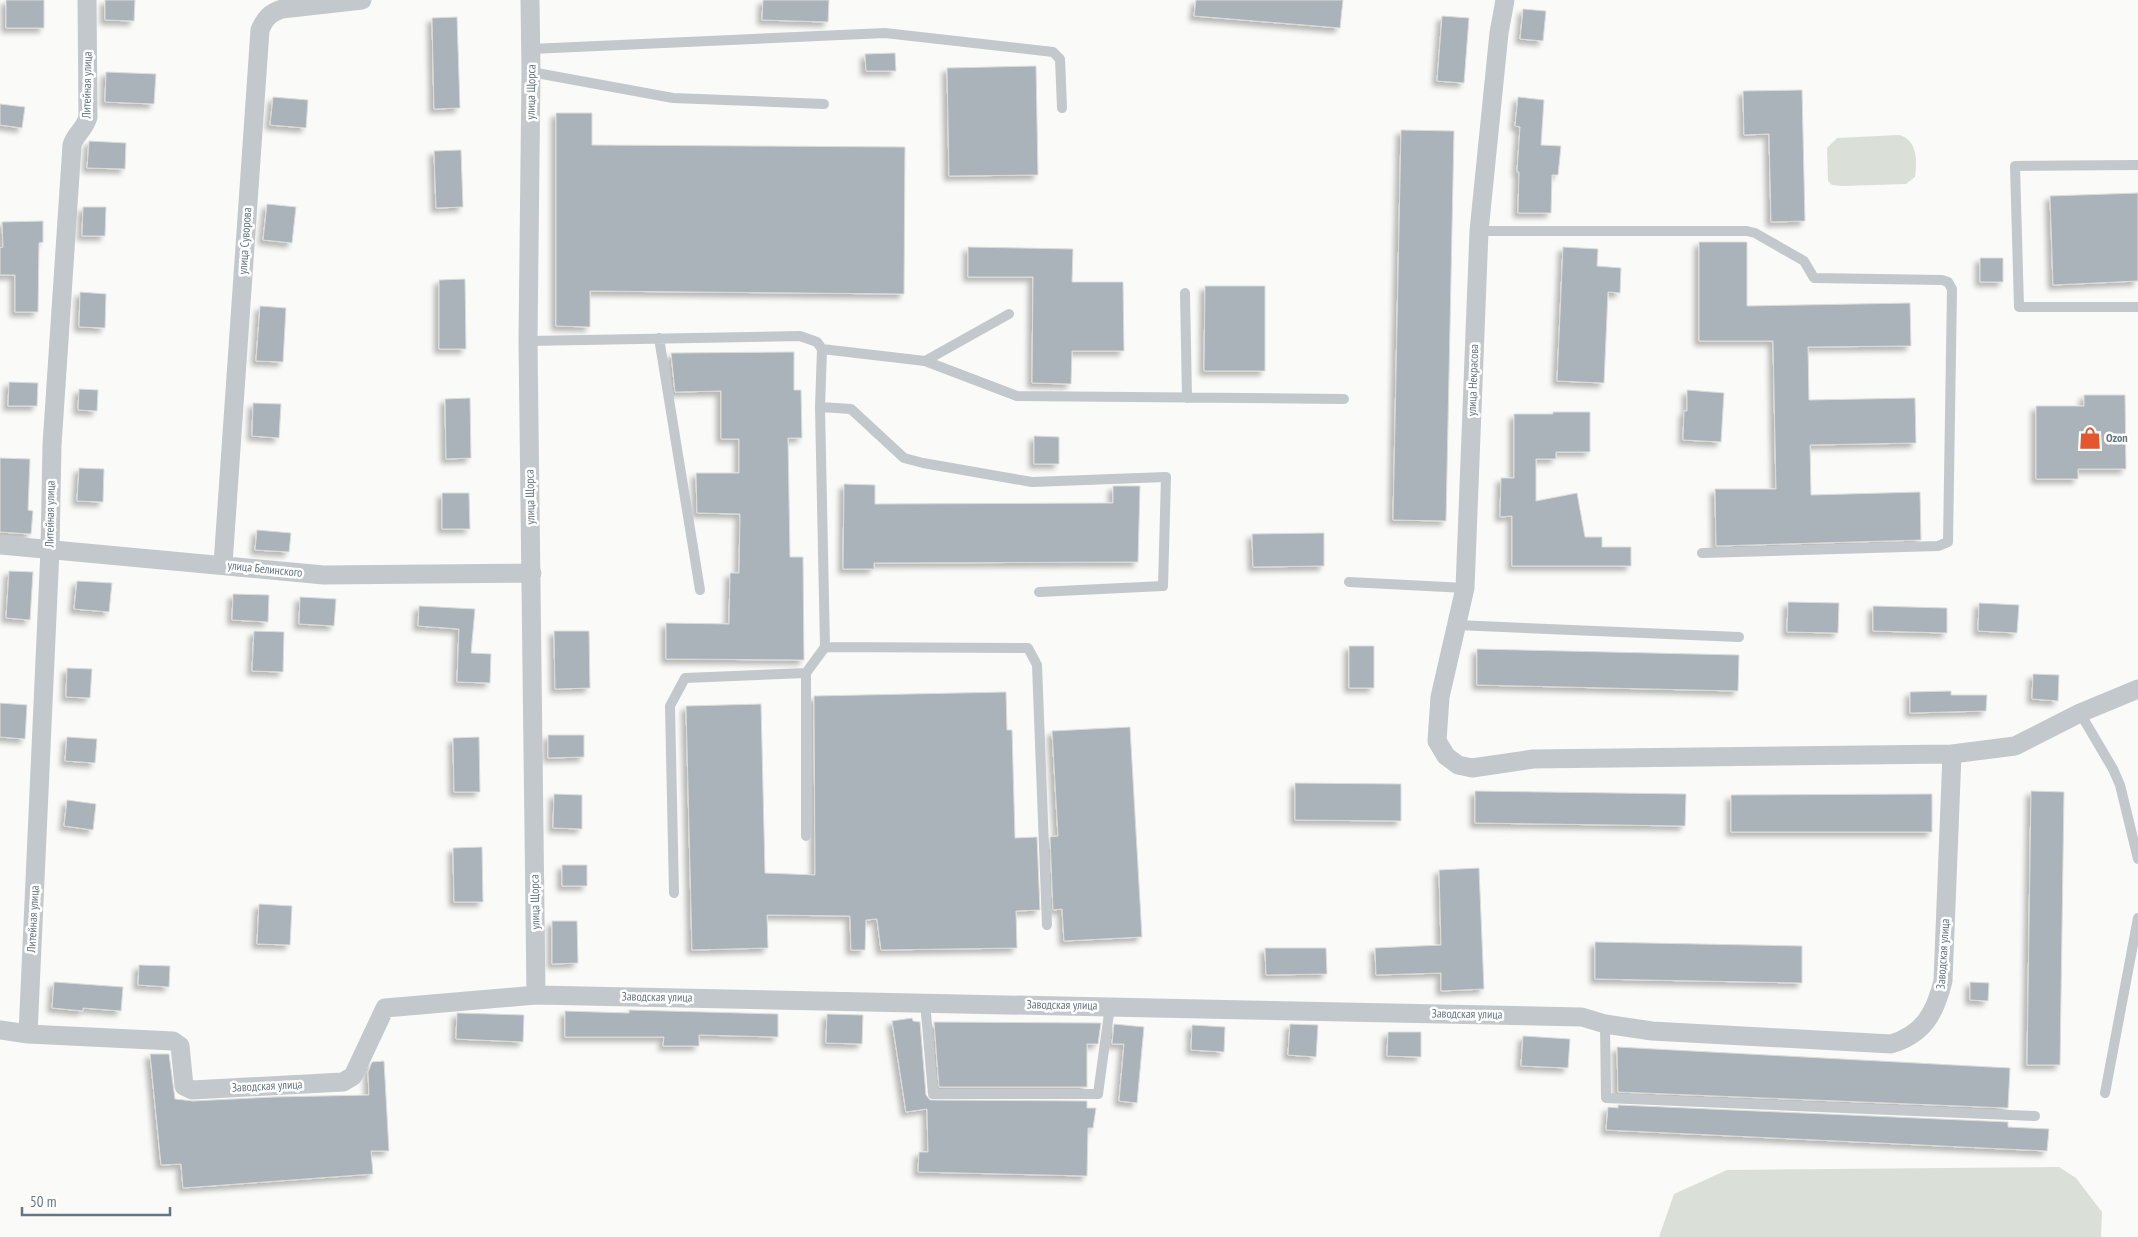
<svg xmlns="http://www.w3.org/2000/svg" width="2138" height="1237" font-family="'PT Sans Narrow',sans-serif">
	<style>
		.green { fill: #dadfd7 }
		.building { fill: #aab3b9; stroke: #dcdcda; filter: url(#shadow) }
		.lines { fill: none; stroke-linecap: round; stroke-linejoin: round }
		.lane { stroke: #c3c8cc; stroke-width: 10 }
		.street { stroke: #c3c8cc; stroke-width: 19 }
		.labels { text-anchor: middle; stroke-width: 5; stroke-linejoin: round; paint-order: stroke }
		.street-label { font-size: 12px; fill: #657683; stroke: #fff }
		.poi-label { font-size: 12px; font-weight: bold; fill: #657683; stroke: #fff; text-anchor: start }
	</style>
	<defs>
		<filter id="shadow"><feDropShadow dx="-4.5" dy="4.5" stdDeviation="2.5" flood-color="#0004"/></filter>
	</defs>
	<rect width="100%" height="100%" fill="#fafaf8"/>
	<path class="green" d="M1899,135C1918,140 1917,161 1915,177L1906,184L1842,186L1832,185L1828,181L1827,148L1837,138Z
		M2059,1167L2076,1178L2102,1212L2101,1237H1659L1674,1194L1727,1170Z"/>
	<path class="building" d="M6,0H44V28H6Z
		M105,0H135L134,21L105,20Z
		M763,0H829L828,22L762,20Z
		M1196,0H1343L1340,28L1194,16Z
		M1523,9L1546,11L1543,41L1520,39Z
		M1442,16L1469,18L1464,83L1437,81Z
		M457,17L460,108L434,109L432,18Z
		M895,53L896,71H866L865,54Z
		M1036,66L1038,175L949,176L947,68Z
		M106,72L156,74L154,104L105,102Z
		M1802,90L1805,221L1771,222L1769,134L1744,135L1743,91Z
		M273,97L308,100L306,128L270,125Z
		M1518,97L1544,100L1541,145L1561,146L1558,175H1552L1551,213H1518L1519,172H1517L1520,127L1515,126Z
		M0,104L25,107L22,128L0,125Z
		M556,113H592V145L905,147L904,294L590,291V327L556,326Z
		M1401,130L1454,131L1446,521L1393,520Z
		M89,141L126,143L125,169L87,168Z
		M461,150L463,207L436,208L434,151Z
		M2138,193V281L2053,285L2050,196Z
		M267,204L296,207L292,243L263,240Z
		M83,207H106L105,236H82Z
		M43,221V242L39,243L38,312H15V275H0V248L3,247L2,222Z
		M1699,242H1747V306L1910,303L1911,346L1808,347L1809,400L1915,398L1916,443L1810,445L1811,495L1920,492L1921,540L1716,546L1715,489H1776L1773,341H1699Z
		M968,247L1073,249L1072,282H1123L1124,351H1072L1071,384L1032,383L1033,277H968Z
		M1563,247L1598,249L1597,266L1621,268L1620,293L1608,292L1604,383L1557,381Z
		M1980,258H2003V282H1980Z
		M465,279L466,349H439V280Z
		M1205,286H1265V371H1204Z
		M80,292L106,294L105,328L79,327Z
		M260,306L286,308L283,362L256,361Z
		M794,352V390H801L802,438H788L790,557H803L804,660L666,659V623L729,624L730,573H739L740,514L697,513L696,473H739V439H721V391L675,392L671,353Z
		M9,382L38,383L37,406H8Z
		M79,389L98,390L97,411L78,410Z
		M1687,390L1724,393L1721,442L1683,440L1684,411H1687Z
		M2084,395H2125L2126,469H2078V479H2036V406H2084Z
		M470,398L471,458L446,459L445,399Z
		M253,403L281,404L279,438L252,436Z
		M1553,412H1590V452H1556V459H1536V501L1577,493L1585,537H1602V547H1631V566H1512V516L1500,517L1501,478H1514V414H1553Z
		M1034,436L1059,437V464H1034Z
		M0,458L30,459L28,510L33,511L31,534L0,532Z
		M79,468L104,469L103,502L77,501Z
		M844,484L875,485V504L1113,503V486H1140L1138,562L874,563V569H843Z
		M442,493H469L470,529H442Z
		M257,530L291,533L289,552L255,550Z
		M1324,533V566L1253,567L1252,534Z
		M9,571L33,572L30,620L6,618Z
		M77,581L112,583L109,612L74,609Z
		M233,594L269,595L268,622L232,620Z
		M300,597L336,599L334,626L299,624Z
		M1788,602L1839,603L1838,633L1787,632Z
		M1979,603L2019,605L2017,633L1978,631Z
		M419,606L475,609L471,653L491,654L490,683L457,682L459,629L418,626Z
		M1873,606L1947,608V633L1873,631Z
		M254,631L284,632L283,672L252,671Z
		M554,631H589L590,688L555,689Z
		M1349,646H1374V688H1349Z
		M1477,649L1739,655L1738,691L1477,685Z
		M67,668L92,669L90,698L66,697Z
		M2033,674L2059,675L2058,701L2032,699Z
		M1951,691V695H1987L1986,711L1910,713V692Z
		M1006,692L1007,730H1012L1015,838L1037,837L1040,910L1016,911L1017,948L881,950L877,919L866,920L865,950H851L850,916L767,915L768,948L692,950L686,706L761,704L765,873L815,875L814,696Z
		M0,703L27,705L25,739L0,737Z
		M1130,727L1142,937L1064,941L1062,909L1053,910L1050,837L1058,836L1052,731Z
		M548,735H584V757L548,758Z
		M67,737L97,739L95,763L65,761Z
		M479,737L480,792H454L453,738Z
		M1295,783L1401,784V821L1295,820Z
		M1475,791L1686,794L1685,826L1475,823Z
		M2031,791L2064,792L2060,1065H2027Z
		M554,794L582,795V829L553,828Z
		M1932,794V832H1731V795Z
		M67,800L96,804L93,830L64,826Z
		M482,847L483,902H454L453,848Z
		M562,865H587V886H562Z
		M1479,868L1484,989L1441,991V973L1376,975L1375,948L1441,945L1439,870Z
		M259,904L292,906L290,945L257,944Z
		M552,921H577L578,963L552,964Z
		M1595,942L1802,946V983L1595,979Z
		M1265,948H1326L1327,974L1266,975Z
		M139,965L170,966L169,987L138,985Z
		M54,982L123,987L121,1011L83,1008V1011L52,1008Z
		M1970,982L1989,983L1988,1001L1970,1000Z
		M629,1010L778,1014V1037L699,1035V1046H663L664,1037H565V1011L629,1013Z
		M457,1013L524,1015L523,1042L456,1039Z
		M827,1014L863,1015L862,1044L826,1043Z
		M912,1018L913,1021L920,1022L926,1095L930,1100L1087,1101V1108H1096L1093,1128H1088L1087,1176L918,1172L919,1152H928L927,1109L906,1112L892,1021Z
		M934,1022L1101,1023L1098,1044H1087V1087H939Z
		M1114,1024L1144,1027L1137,1103L1119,1101L1124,1044H1112Z
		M1290,1024L1318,1025L1316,1057L1288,1055Z
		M1192,1025L1225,1027L1224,1052L1191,1050Z
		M1388,1032H1421V1057L1387,1056Z
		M1523,1036L1570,1039L1568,1068L1521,1066Z
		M1617,1047L2010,1068L2008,1108L1618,1092Z
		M150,1054H169L175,1099L193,1101L274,1097L369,1095L368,1072L372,1062L384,1061L389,1151H371L373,1174L183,1188L181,1164L161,1165Z
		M1618,1105L2008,1122V1127L2049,1129L2047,1151L1606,1130L1608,1107L1618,1108Z"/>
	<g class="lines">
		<path class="lane" d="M531,49L885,33L1053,52L1060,59L1062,108
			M531,72L673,98L824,104
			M2138,165L2015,166L2019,307H2138
			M1479,231H1747L1755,233L1804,261L1814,278L1942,280L1948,282L1952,289L1948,542L1938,546L1702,553
			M1185,293L1187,398
			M659,338L700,590
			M528,341L800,336L817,342L822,349L925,361L1017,396L1344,399
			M822,349L820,407L825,647L1028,648L1037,665L1047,925
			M925,361L1009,314
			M820,407L851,409L904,458L923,463L1032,482L1166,477L1163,586L1039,592
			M1349,582L1465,588
			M1456,625L1739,637
			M806,673V836
			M2080,713L2113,769L2120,785L2138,859
			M674,893L670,706L685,678L806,673L825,647
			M925,1002L933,1094H1098L1110,1006
			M1605,1024L1606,1098L2035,1116
			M2105,1093L2138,918"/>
		<path class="street" d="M530,0L531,72L528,341L536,995
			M1505,0L1499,33L1479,231L1465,588L1440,697L1437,741L1446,756L1458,765L1472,768L1533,759L1952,754
			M0,545L324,575L532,573
			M223,564L260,30C265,18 270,13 282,9L362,0
			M0,1030L28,1034L173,1041L180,1046L184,1086L192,1090L343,1082L353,1076L385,1008L536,995L1582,1017L1605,1024L1652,1031L1891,1044C1924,1034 1935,1013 1943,981L1952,754L2015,746L2080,713L2138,689
			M28,1034L50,550L52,445L72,145C75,134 85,129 88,117L87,0"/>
	</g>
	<defs>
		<symbol id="shop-bare" viewBox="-9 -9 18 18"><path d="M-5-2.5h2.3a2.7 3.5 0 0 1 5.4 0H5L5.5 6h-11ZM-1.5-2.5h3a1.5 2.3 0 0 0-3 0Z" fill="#e4572e" stroke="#fff" stroke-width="2.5" paint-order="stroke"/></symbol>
	</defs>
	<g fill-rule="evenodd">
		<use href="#shop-bare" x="2074" y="422" width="32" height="32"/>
	</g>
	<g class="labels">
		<g class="street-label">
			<text transform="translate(87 85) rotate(-89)" y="4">Литейная улица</text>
			<text transform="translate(531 92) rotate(-89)" y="4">улица Щорса</text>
			<text transform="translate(245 241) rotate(-86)" y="4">улица Суворова</text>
			<text transform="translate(1473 380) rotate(-88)" y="4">улица Некрасова</text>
			<text transform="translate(530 497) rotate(-91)" y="4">улица Щорса</text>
			<text transform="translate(50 514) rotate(-89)" y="4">Литейная улица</text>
			<text transform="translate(265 569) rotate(6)" y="4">улица Белинского</text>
			<text transform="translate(535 902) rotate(-91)" y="4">улица Щорса</text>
			<text transform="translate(33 919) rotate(-87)" y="4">Литейная улица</text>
			<text transform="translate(1943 954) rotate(-86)" y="4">Заводская улица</text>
			<text transform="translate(657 997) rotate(1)" y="4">Заводская улица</text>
			<text transform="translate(1062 1005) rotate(1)" y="4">Заводская улица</text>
			<text transform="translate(1467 1014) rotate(1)" y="4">Заводская улица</text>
			<text transform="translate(267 1086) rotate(-3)" y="4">Заводская улица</text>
		</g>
		<g class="poi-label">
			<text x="2106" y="442">Ozon</text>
		</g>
	</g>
	<path d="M22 1207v8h148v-8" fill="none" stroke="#657683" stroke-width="2.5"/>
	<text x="30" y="1207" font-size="15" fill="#657683" stroke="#ffffff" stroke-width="4" paint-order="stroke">50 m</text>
</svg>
